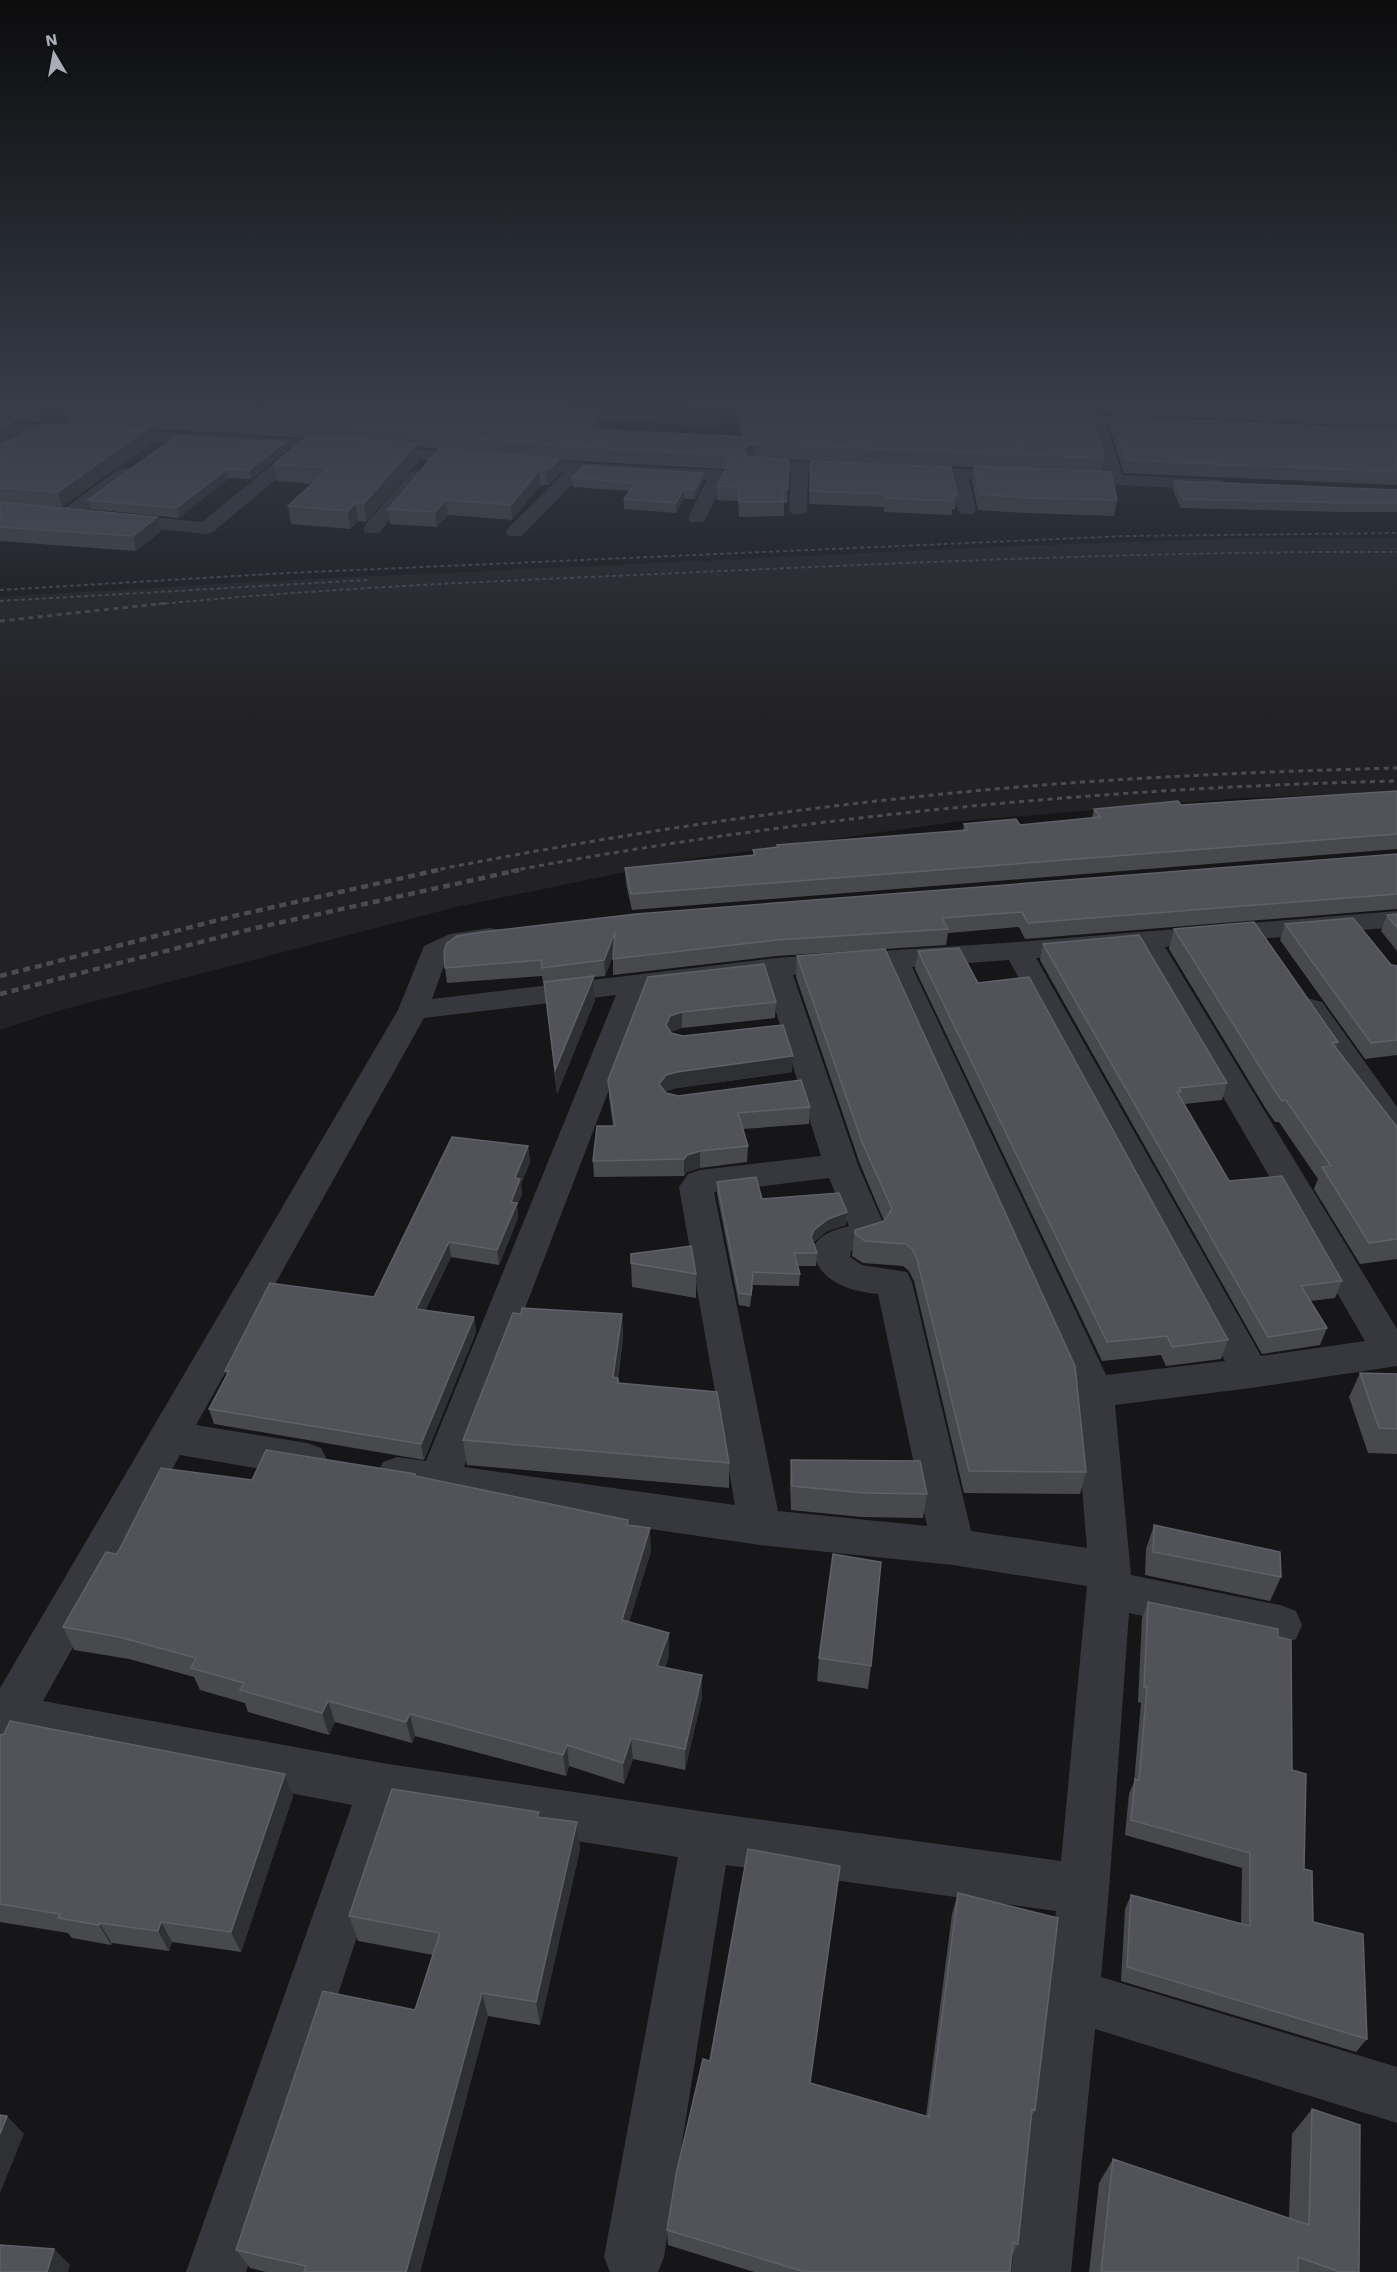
<svg xmlns="http://www.w3.org/2000/svg" width="1397" height="2272" font-family="'Work Sans',sans-serif">
	<style>
		.built { fill: #222225 }
		.lines { fill: none; stroke-linecap: round; stroke-linejoin: round }
		.street { fill: #37383d; fill-rule: evenodd }
		.secondary { fill: #45474d; fill-rule: evenodd }
		.rail-far2 { stroke: #4a4c52; stroke-width: 2; stroke-dasharray: 4 3; stroke-linecap: butt }
		.rail-far1 { stroke: #4a4c52; stroke-width: 3; stroke-dasharray: 5 4.5; stroke-linecap: butt }
		.rail { stroke: #4a4c52; stroke-width: 4.5; stroke-dasharray: 7 5; stroke-linecap: butt }
		.wall { fill: #47494d }
		.shaded-wall { fill: #2f3033 }
		.building { fill: #525359; stroke: #5f6168; stroke-width: 1.5 }
	</style>
	<rect width="100%" height="100%" fill="#161618"/>
	<path class="built" d="M1259,538H1397V793L1243,798L961,821L684,860L456,907L61,1010L0,1030V597L251,582L1042,545Z"/>
	<g class="lines">
		<path class="street" d="M1279,400H1295L1301,418L1299,421H1287Z
			M559,408L717,417L725,422L717,427L553,416L551,413L553,410Z
			M1097,415L1105,420L1122,475L1218,480L1224,481L1227,485L1224,489L1218,490L1063,482L1060,478L1063,474H1105L1089,420Z
			M0,422L307,440L579,463L718,470L724,471L727,475L706,518L704,522H690L688,518L707,480L583,473L522,536H508L506,532L508,528L565,472L311,450L213,532L206,534L115,525L108,523L106,519L108,515L115,513L202,522L292,449L0,432Z
			M754,460L856,464L862,465L865,469L862,473L856,474L808,472L807,510L804,514H792L789,510L791,472L748,469L745,465L748,461Z
			M907,467L1018,471L1024,472L1027,476L1024,480L1018,481L969,479L976,510L973,514H961L958,510L951,479L901,476L898,472L901,468Z
			M125,468L131,469L134,473L131,477L73,519H61L58,515L61,511L119,469Z
			M417,471L423,472L426,476L423,480L379,533H365L363,529L365,525L411,472Z
			M1397,911V927L1165,947L1397,1329V1366L1251,1388L1115,1405L1131,1575L1280,1605L1296,1611L1302,1625L1296,1639L1280,1645L1129,1613L1109,1890L1101,1977L1397,2067V2123L1095,2029L1071,2272H1011L1056,1911L726,1865L664,2257L658,2272H610L604,2257L678,1857L398,1813L246,2272H186L352,1805L22,1741L17,1754L0,1761V1688L398,1010L424,946L450,934L490,928L500,930L504,936L500,942L458,950L447,957L432,999L776,958L1018,942ZM1137,949L1365,1341L1261,1356L1036,958ZM1009,960L1225,1361L1106,1375L912,967ZM884,968L1074,1392L1087,1548L971,1531L912,1282L907,1272L862,1265L850,1257L851,1251L881,1241L887,1232L858,1165L793,975ZM765,977L821,1156L700,1170L688,1174L679,1187L735,1505L464,1467L647,991ZM616,995L426,1461L397,1457L383,1462L377,1474L383,1486L438,1498L760,1545L953,1565L1087,1586L1061,1861L706,1812L382,1763L43,1701L180,1455L307,1477L321,1472L327,1460L321,1448L307,1443L196,1425L424,1018ZM829,1178L849,1226C832,1231 821,1233 812,1249C819,1282 848,1291 878,1294L927,1526L778,1511L714,1192Z
			M1311,999L1322,1002L1397,1107V1142L1385,1139L1296,1008L1300,1002Z"/>
		<path class="secondary" d="M681,400H783L789,404L781,409L689,405Z
			M1242,411L1397,419V429L1236,419L1234,416L1236,413Z
			M1048,413L1156,418L1164,423L1156,428L1042,421L1040,418L1042,415Z"/>
		<path class="rail-far2" d="M0,590L287,573L1126,536L1397,533
			M0,601L368,580
			M151,605C341,586 531,580 721,571C946,561 1171,551 1397,552"/>
		<path class="rail-far1" d="M0,621L167,603
			M431,871C597,838 765,812 933,795C1087,779 1242,772 1397,768
			M511,871C803,816 1100,788 1397,781"/>
		<path class="rail" d="M0,976L238,915L438,870
			M0,994L251,929L519,870"/>
	</g>
	<path class="wall" d="M0,400H78L39,422L0,420L14,421L17,435L6,442L147,429L151,443L62,507L0,502Z
		M736,400H808L1104,458L1102,472L1117,500L1114,516L1026,513L978,510L972,481L974,467L761,458L789,460L787,503H784V516L739,517L738,501L717,500V486L725,470L724,469L579,461L417,447L418,462L366,522L358,521L350,529L291,524L288,506L312,484L277,481L274,464L306,438L68,424L65,411L172,403L263,409L603,424L599,430L743,437L735,410Z
		M826,400H1285L1288,410L1285,422Z
		M1296,400H1397V428L1299,423L1302,414Z
		M1112,416L1397,430V485L1124,473L1110,428Z
		M285,442L286,451L251,479L229,478L179,518L90,509L88,500Z
		M559,459L560,474L548,485H540L512,520L448,515L437,527L390,524L388,509Z
		M811,461L957,495L955,509H952V515L884,512V507L809,504Z
		M572,478L703,482L695,499H684L676,513L624,509V499L630,491L573,487Z
		M1174,481L1397,490V512H1347L1181,508L1173,490Z
		M0,502L160,532L136,551L0,541Z
		M1397,791V849L632,910L626,884L625,868L753,855V850L777,847V845L963,831L964,824L1020,825L1092,818L1094,809L1181,805Z
		M1397,854V909L1025,939L1019,927L948,933L946,945L776,956L613,975V955L605,976L594,977L595,1000L557,1094L544,983H543L542,976L447,983L445,968Z
		M1397,914V951L1381,931L1387,915Z
		M1285,924L1397,966V1055L1365,1059L1280,940Z
		M1174,929L1338,1042L1336,1048L1397,1127V1259L1360,1264L1314,1189L1318,1179L1279,1122H1275L1266,1109L1169,949Z
		M1043,944L1227,1083L1222,1100L1184,1104L1229,1181L1342,1281L1335,1298L1310,1301L1327,1328L1320,1345L1262,1354L1040,960Z
		M918,951L978,983L1228,1340L1221,1359L1166,1366L1161,1355L1102,1361L915,969Z
		M797,956L1086,1472L1080,1494L964,1493L914,1281L909,1271L903,1266L863,1263L852,1256L855,1230L884,1221L860,1164L796,977Z
		M648,977L776,1002L775,1018L682,1028L670,1032L671,1033L792,1072L677,1088L666,1091V1093L678,1096L810,1107L809,1124L743,1129L748,1146L747,1162L700,1168L687,1172L684,1176L594,1177L593,1161L613,1126L609,1097L608,1080Z
		M528,1146L530,1162L521,1184L522,1194L517,1206L518,1218L499,1265L451,1257L425,1310L474,1317L476,1332L424,1460L214,1424L209,1409L227,1375L225,1371L374,1297Z
		M717,1182L762,1199L847,1212L846,1225L827,1231L814,1242L817,1253L816,1266H797L800,1274L799,1286L753,1285L750,1307L739,1305L717,1194Z
		M631,1263L696,1274V1298L632,1287Z
		M521,1314H622L623,1338L618,1378L619,1383L729,1463V1488L467,1465L463,1440Z
		M1360,1373L1397,1374V1454L1368,1453L1349,1397Z
		M791,1460L927,1494L923,1518L862,1517L791,1510L790,1484Z
		M415,1477L628,1525L651,1551L629,1622L669,1655L665,1668L702,1697L685,1770L633,1759L624,1784L569,1766L566,1776L415,1736L412,1743L335,1722L329,1735L248,1712L245,1703L200,1690L194,1677L129,1659L74,1650L63,1627L117,1554L252,1480Z
		M1154,1525L1281,1577L1270,1601L1145,1575L1146,1549Z
		M1148,1602L1278,1637L1292,1770L1304,1869L1313,1922L1367,2039L1356,2052L1121,1981L1125,1909L1131,1895L1241,1924L1242,1868L1125,1835L1129,1794L1134,1782L1141,1703L1138,1702L1142,1618Z
		M819,1658L871,1666L868,1689L817,1681Z
		M0,1735L285,1774L293,1796L241,1952L172,1942L169,1951L112,1943L111,1945L72,1938L68,1933L0,1922Z
		M540,1817L577,1822L580,1849L540,2025L488,2016L420,2272H266L250,2268L236,2250L415,2010L433,1955L358,1941L349,1916Z
		M958,1893L1035,2110L1031,2118L1018,2244L1011,2258L1010,2272H754L668,2245L667,2230L810,2083L926,2116L952,1914Z
		M1312,2109L1340,2272H1089L1099,2183L1113,2159L1289,2218L1292,2134Z"/>
	<path class="shaded-wall" d="M51,400H78L39,422L36,408Z
		M156,400H177L156,415L153,402Z
		M603,411V424L589,443L588,429Z
		M14,421L17,435L0,445V429Z
		M147,429L151,443L62,507L58,492Z
		M285,442L286,451L251,479L249,470Z
		M416,444L418,462L366,522L364,503Z
		M754,444V458L748,459L743,450L748,445Z
		M559,459L560,474L548,485L547,471Z
		M227,469L229,478L179,518L176,508Z
		M539,470L540,485L512,520L511,505Z
		M703,473V482L695,499V490Z
		M684,489V499L676,513V503Z
		M446,500L448,515L437,527L435,512Z
		M355,503L358,521L350,529L348,511Z
		M157,517L160,532L136,551L133,536Z
		M615,932L616,948L605,976L604,960Z
		M594,976L595,1000L557,1094L555,1070Z
		M682,1012V1028L670,1032L666,1025L670,1016Z
		M793,1056L792,1072L677,1088L666,1091L660,1100L659,1084L666,1075L677,1072Z
		M528,1146L530,1162L521,1184L522,1194L517,1206L518,1218L499,1265L497,1250L511,1202L515,1178Z
		M700,1151V1168L687,1172L684,1176V1159L687,1155Z
		M847,1212L846,1225L827,1231L814,1242L810,1250L811,1237L814,1230L828,1219Z
		M449,1242L451,1257L419,1324L416,1309Z
		M753,1272V1285L750,1307L751,1295Z
		M622,1314L623,1338L614,1402L613,1377Z
		M474,1317L476,1332L424,1460L421,1444Z
		M650,1528L651,1551L623,1642L622,1620Z
		M669,1633V1655L658,1688L657,1666Z
		M702,1675V1697L685,1770V1749Z
		M328,1701L335,1722L329,1735L322,1713Z
		M410,1714L415,1736L412,1743L406,1722Z
		M631,1738L633,1759L624,1784L623,1763Z
		M567,1745L569,1766L566,1776L563,1755Z
		M285,1774L293,1796L241,1952L231,1932Z
		M577,1822L580,1849L540,2025L536,2002Z
		M161,1922L172,1942L169,1951L158,1931Z
		M99,1923L112,1943L111,1945L99,1925Z
		M482,1993L488,2016L420,2272H406Z
		M7,2116L24,2134L0,2193V2134Z
		M54,2249L70,2265L68,2272H47Z"/>
	<path class="building" d="M0,400H51L36,408L0,407Z
		M81,400H156L153,402L263,409L274,400H458L603,411L588,429L747,437L737,400H808L1091,414L1104,458L754,444L748,445L743,450L748,457L789,460L788,489H782L784,502H740L738,487L717,486L729,462L725,455L578,447L305,424L65,411Z
		M1075,400H1285L1288,410Z
		M1304,400H1397V415L1302,411L1306,405Z
		M1112,416L1397,430V472L1126,460Z
		M0,420L14,421L0,429Z
		M43,424L147,429L58,492L0,488V445Z
		M309,435L416,444L364,503H355L348,511L288,506L329,468L274,464Z
		M176,436L285,442L249,470L227,469L176,508L88,500Z
		M439,449L559,459L547,471L539,470L511,505L446,500L435,512L388,509Z
		M811,461L951,467L957,495H953V501L885,498V494L810,491Z
		M583,466L703,473L695,490L684,489L676,503L624,499L636,483L572,478Z
		M974,466L1111,472L1117,500L1028,498L980,494Z
		M1174,481L1397,490V503H1350L1183,499Z
		M0,502L157,517L133,536L0,527Z
		M1397,791V834L631,894L625,868L755,855L753,850L778,847L777,845L968,830L964,824L1016,819L1020,825L1100,817L1094,809L1178,801L1181,805Z
		M1397,854V894L1028,923L1022,912L942,918L948,929L776,940L613,959L615,932L604,960L542,968L541,960L445,968L444,951L447,943L457,936L482,932L636,914Z
		M1397,914V928L1387,915Z
		M1353,918L1391,965L1397,966V1040L1371,1043L1285,924Z
		M1254,922L1338,1042L1332,1043L1397,1127V1239L1369,1243L1322,1167L1331,1166L1286,1100L1282,1101L1273,1088L1174,929Z
		M1139,935L1227,1083L1179,1088L1181,1092H1177L1229,1181L1282,1176L1342,1281L1301,1286L1327,1328L1268,1337L1043,944Z
		M959,948L978,983L1029,977L1228,1340L1172,1347L1167,1336L1107,1342L918,951Z
		M885,949L1075,1366L1086,1472L969,1471L917,1259L912,1249L906,1244L865,1241L855,1234V1230L884,1221L892,1209L862,1142L797,956Z
		M764,964L776,1002L682,1012L670,1016L666,1025L671,1033L683,1036L783,1025L793,1056L677,1072L666,1075L659,1084L666,1093L678,1096L801,1080L810,1107L738,1113L748,1146L700,1151L687,1155L684,1159L593,1161L597,1126H615L608,1080L648,977Z
		M594,976L555,1070L544,982Z
		M452,1137L528,1146L515,1178L520,1179L511,1202L517,1203L497,1250L449,1242L416,1309L474,1317L421,1444L209,1409L229,1371H225L270,1283L374,1297Z
		M756,1177L762,1199L839,1193L847,1212L828,1219L814,1230L811,1237L817,1253H794L800,1274L753,1272L751,1295L739,1293L717,1182Z
		M691,1246L696,1274L631,1263V1254Z
		M522,1308L622,1314L613,1377L618,1378V1383L717,1392L729,1463L463,1440L513,1313L521,1314Z
		M1360,1373L1397,1374V1429L1379,1428Z
		M266,1450L415,1474V1476L628,1520L627,1525L650,1528L622,1620L669,1633L657,1666L702,1675L685,1749L631,1738L623,1763L567,1745L563,1755L410,1714L406,1722L328,1701L322,1713L240,1690L244,1683L191,1668L196,1658L119,1637L63,1627L106,1552L117,1554L161,1468L252,1480Z
		M791,1460L920,1461L927,1494L865,1493L792,1486Z
		M1154,1525L1280,1552L1281,1577L1153,1552Z
		M833,1554L881,1562L871,1666L819,1658Z
		M1148,1602L1278,1629V1637L1291,1640L1292,1770L1306,1774L1304,1869L1312,1871L1313,1922L1363,1934L1367,2039L1127,1967L1131,1895L1250,1926V1853L1131,1820L1135,1779L1139,1780L1147,1687H1144Z
		M10,1721L285,1774L231,1932L161,1922L158,1931L99,1923V1925L58,1918L60,1914L0,1904V1735L4,1734Z
		M392,1789L539,1812L537,1817L577,1822L536,2002L482,1993L406,2272H304L306,2266L236,2250L323,1991L415,2010L440,1933L349,1916Z
		M748,1849L840,1866L810,2083L929,2117L958,1893L1058,1918L1035,2110L1032,2109L1018,2244L1013,2243L1010,2272H805L667,2230L677,2170L703,2059L710,2061Z
		M1312,2109L1360,2125L1359,2272H1340L1298,2257V2272H1101L1113,2159L1309,2225Z
		M0,2115L7,2116L0,2134Z
		M0,2245L54,2249L47,2272H0Z"/>
	<linearGradient id="sky" x2="0" y2="1"><stop stop-color="#0c0c0d"/><stop offset="0.56" stop-color="#363c48"/><stop offset="1" stop-color="#363c48" stop-opacity="0"/></linearGradient>
	<rect width="1397" height="718" fill="url(#sky)"/>
	<g transform="translate(54 54) rotate(350)" stroke="#111113" stroke-width="4.5" paint-order="stroke">
	<path d="M0-4.5L10 22L0 15L-10 22Z" fill="#a8adb8"/>
	<text y="-9" font-size="16" font-weight="bold" text-anchor="middle" fill="#a8adb8">N</text>
	</g>
</svg>
